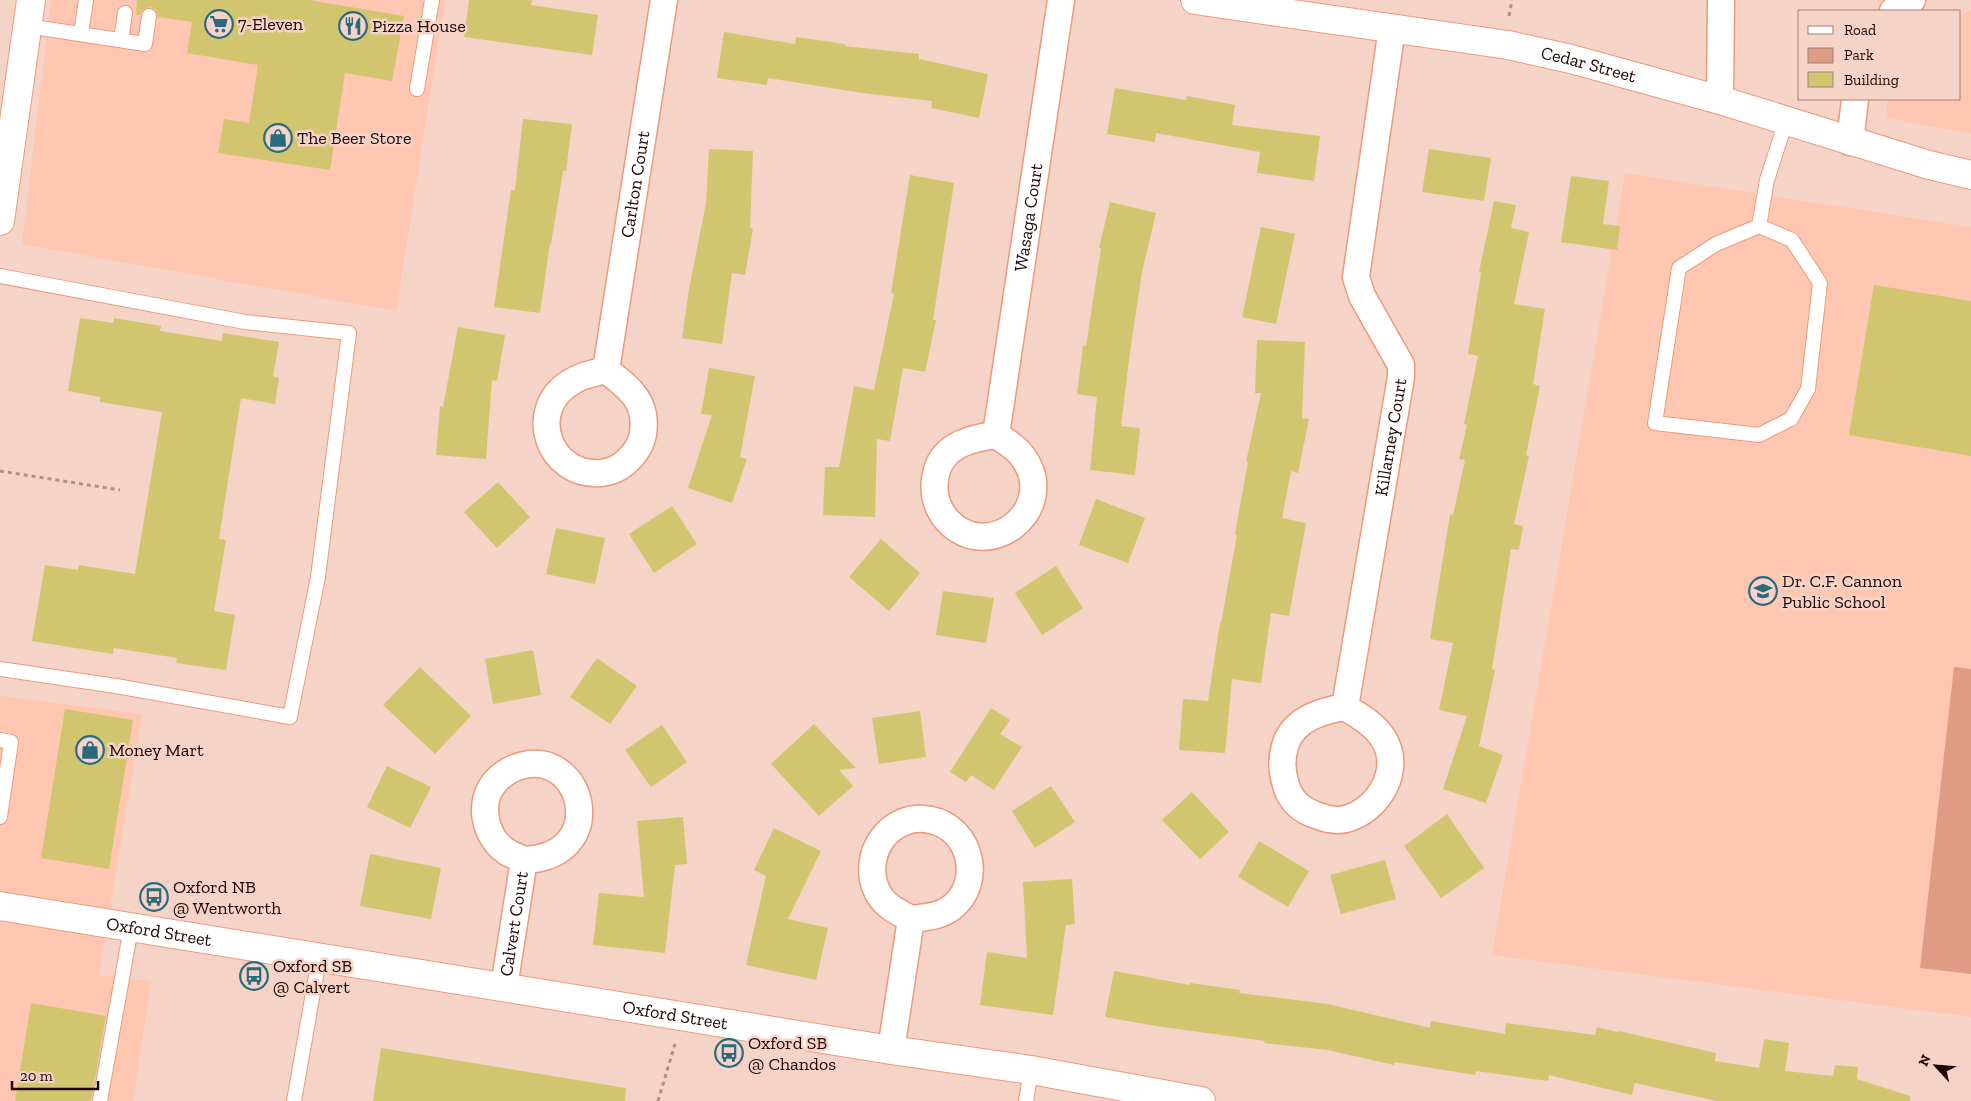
<svg xmlns="http://www.w3.org/2000/svg" width="1971" height="1101" font-family="'Zilla Slab',serif">
	<style>
		.built { fill: #ffc6b2 }
		.green { fill: #e09c83 }
		.building { fill: #d2c570 }
		.lines { fill: none; stroke-linecap: round; stroke-linejoin: round }
		.lane-casing { stroke: #ec9a7b; stroke-width: 16 }
		.street-casing { stroke: #ec9a7b; stroke-width: 29 }
		.secondary-casing { stroke: #ec9a7b; stroke-width: 30 }
		.path { stroke: #ae8e85; stroke-width: 3; stroke-dasharray: 4 4; stroke-linecap: butt }
		.lane { stroke: #fff; stroke-width: 14 }
		.street { stroke: #fff; stroke-width: 26 }
		.secondary { stroke: #fff; stroke-width: 28 }
		.labels { text-anchor: middle; stroke-width: 5; stroke-linejoin: round; paint-order: stroke }
		.poi-label { font-size: 18px; fill: #1e0300; stroke: #f6d3c7; text-anchor: start }
		.street-label { font-size: 18px; fill: #1e0300; stroke: #f6d3c7 }
	</style>
	<rect width="100%" height="100%" fill="#f6d3c7"/>
	<path class="built" d="M51,0H445L396,311L22,244Z
		M1971,10V134L1887,118V99H1960V15Z
		M1625,173L1971,227V1017L1492,955Z
		M0,696L142,714L99,975L151,981L133,1101H0Z"/>
	<path class="green" d="M1954,667L1971,669V974L1920,968Z"/>
	<path class="building" d="M137,0H309L404,16L392,81L345,73L330,170L218,153L224,119L249,123L258,65L187,53L192,22L158,17L155,9L150,7L142,10L140,15H136Z
		M469,0H532L531,5L598,15L592,55L464,37Z
		M724,32L795,44L796,37L845,44V46L919,54V59L988,74L979,118L931,108L932,101L862,93L768,78L767,85L717,78Z
		M1115,88L1186,100L1187,96L1235,105L1232,125L1320,136L1314,181L1257,173L1260,152L1156,133L1155,142L1107,134Z
		M523,119L572,124L566,171H563L551,244L550,243L540,313L494,307L511,190H515Z
		M709,149L753,151L750,228L753,229L745,275L732,273L722,344L682,338L689,289L706,203Z
		M1429,149L1491,158L1484,201L1422,192Z
		M910,175L954,183L933,320H936L925,372L903,368L890,441L877,439L875,517L823,515L825,467H839L854,386L874,390L894,294L891,293Z
		M1571,176L1609,181L1603,224L1620,226L1617,250L1561,242Z
		M1494,201L1516,205L1511,228L1529,232L1514,304L1545,309L1533,384L1540,386L1526,455L1529,456L1514,524L1523,526L1519,550L1511,549L1492,669L1495,670L1479,746L1503,755L1486,803L1443,789L1467,716L1439,710L1453,643L1430,639L1450,514L1453,515L1465,460L1459,459L1467,425L1464,424L1478,356L1468,354L1481,273L1479,272Z
		M1110,202L1156,213L1142,272L1130,352L1121,426L1140,428L1135,475L1090,470L1097,397L1077,394L1083,346H1086L1101,248H1099Z
		M1261,227L1295,234L1276,324L1242,317Z
		M1874,285L1971,301V456L1849,435Z
		M80,318L113,323L114,318L161,326L160,331L222,341L223,333L279,342L273,376L279,378L275,404L241,398L219,539L226,540L214,611L235,615L226,670L176,663L177,658L114,648L113,654L32,641L45,565L78,570L79,565L135,574L162,412L100,402V397L68,391Z
		M458,327L505,335L497,381L492,380L486,459L436,455L440,406L443,407Z
		M1257,340L1305,342L1302,418L1309,419L1298,473L1291,471L1282,518L1306,523L1292,599L1289,616L1271,613L1261,683L1232,679L1225,753L1179,750L1183,699L1208,701L1220,623H1221L1237,535L1235,534L1248,462H1246L1261,393H1255Z
		M709,368L755,376L740,457L747,459L732,503L688,488L712,415L701,414Z
		M498,482L530,517L497,548L464,512Z
		M1096,499L1145,518L1128,563L1079,545Z
		M672,506L697,544L654,573L629,534Z
		M556,528L605,538L595,584L546,574Z
		M881,539L920,573L889,611L849,577Z
		M1056,566L1083,608L1042,635L1015,593Z
		M943,591L994,598L986,643L936,635Z
		M533,650L541,695L493,704L485,659Z
		M597,658L637,686L610,724L570,697Z
		M420,667L471,716L435,754L383,705Z
		M991,708L1010,720L1000,734L1022,747L994,790L971,775L966,782L950,772Z
		M65,709L133,720L109,869L41,858Z
		M920,711L926,757L879,764L872,718Z
		M814,724L856,768L839,770L853,786L819,816L771,764Z
		M662,725L687,762L651,787L625,750Z
		M387,766L431,787L410,828L367,807Z
		M1051,786L1075,822L1035,848L1012,811Z
		M1192,792L1229,832L1200,859L1162,820Z
		M1447,814L1484,868L1441,898L1404,846Z
		M683,817L687,864L675,865L665,953L593,945L599,893L644,897L637,821Z
		M774,828L821,851L788,919L828,928L816,980L746,965L766,876L754,870Z
		M1259,841L1309,871L1288,907L1238,877Z
		M370,854L441,868L431,919L360,906Z
		M1385,860L1396,899L1341,914L1330,875Z
		M1072,879L1075,924L1066,925L1053,1015L980,1005L987,952L1027,958L1023,882Z
		M1114,971L1190,985V983L1240,990L1239,993L1328,1004L1430,1028L1431,1021L1505,1034L1506,1023L1595,1035L1597,1027L1618,1032L1619,1031L1716,1053L1715,1061L1759,1068L1764,1039L1789,1043L1785,1071L1833,1076L1835,1065L1858,1067L1857,1079L1910,1096V1101H1716L1635,1083L1632,1095L1549,1075L1548,1081L1476,1071L1475,1075L1394,1062V1065L1328,1050L1264,1043L1265,1041L1156,1026L1105,1017Z
		M31,1003L106,1016L91,1101H15Z
		M381,1048L626,1088L625,1101H373Z"/>
	<g class="lines">
		<defs>
			<path id="lane" d="M27,26L145,44L149,16
				M81,33L86,0
				M121,40L125,13
				M417,89L432,0
				M1759,226L1792,240L1820,283L1808,389L1791,419L1759,435L1655,423L1679,268L1716,244L1759,226L1767,180L1786,121
				M0,276L245,322L349,333L318,577L290,717L116,686L0,669
				M0,740L11,742L0,817
				M100,1101L131,928
				M294,1101L319,959
				M1026,1101L1031,1070"/>
			<g id="street">
				<path d="M1893,11L1912,0"/>
				<path d="M1720,100L1721,0"/>
				<path d="M1850,142L1855,99"/>
				<path id="s1" d="M606,370L664,0"/>
				<path d="M606,370C629,388 648,401 643,434C641,446 634,455 625,463C619,468 609,472 601,473C547,477 525,407 573,381C582,375 595,373 606,370Z"/>
				<path id="s2" d="M996,435L1061,0"/>
				<path d="M996,435C1005,441 1016,447 1023,457C1060,508 989,566 947,520C934,505 932,487 937,470C945,444 973,438 996,435Z"/>
				<path id="s3" d="M1345,707C1359,716 1373,723 1383,738C1403,769 1379,810 1346,819C1334,822 1323,818 1313,814C1302,810 1293,802 1288,791C1282,774 1280,761 1286,743C1295,719 1321,711 1345,707L1401,377V365L1362,296L1356,277L1392,28"/>
				<path id="s4" d="M504,987L524,860C606,857 587,758 529,764C516,766 505,771 496,781C477,801 484,837 507,852C512,855 518,857 524,860"/>
				<path d="M891,1050L911,919C898,912 883,905 877,891C860,855 890,811 931,820C971,828 984,883 951,908C939,917 925,917 911,919"/>
			</g>
			<g id="secondary">
				<path id="s5" d="M1195,0L1508,45L1571,59L1720,100L1929,165L1971,175"/>
				<path d="M0,221L31,0"/>
				<path id="s6" d="M0,906L891,1050L1031,1070L1201,1101"/>
			</g>
		</defs>
		<use href="#lane" class="lane-casing"/>
		<use href="#street" class="street-casing"/>
		<use href="#secondary" class="secondary-casing"/>
		<path class="path" d="M1509,16L1512,0
			M0,471L120,490
			M658,1101L675,1044"/>
		<use href="#lane" class="lane"/>
		<use href="#street" class="street"/>
		<use href="#secondary" class="secondary"/>
	</g>
	<defs>
		<symbol id="supermarket-ring" viewBox="-11 -11 22 22"><circle r="9.5" fill="#f6d3c7" stroke="#296a7e" stroke-width="1.5"/><path d="M-6-5.5h2.5l.6 2H6L4.5 2H-2.5L-4.4-4H-6ZM-1.5 3.2a1.3 1.3 0 1 0 .1 0ZM3 3.2a1.3 1.3 0 1 0 .1 0Z" fill="#296a7e"/></symbol>
		<symbol id="restaurant-ring" viewBox="-11 -11 22 22"><circle r="9.5" fill="#f6d3c7" stroke="#296a7e" stroke-width="1.5"/><path d="M-5-6h1v4h1v-4h1v4h1v-4h1v5L-1.5 .5V6h-2V.5L-5-1ZM5-6V6H3V1.5H1.5Q1.5-4 5-6Z" fill="#296a7e"/></symbol>
		<symbol id="shop-ring" viewBox="-11 -11 22 22"><circle r="9.5" fill="#f6d3c7" stroke="#296a7e" stroke-width="1.5"/><path d="M-5-2.5h2.3a2.7 3.5 0 0 1 5.4 0H5L5.5 6h-11ZM-1.5-2.5h3a1.5 2.3 0 0 0-3 0Z" fill="#296a7e"/></symbol>
		<symbol id="school-ring" viewBox="-11 -11 22 22"><circle r="9.5" fill="#f6d3c7" stroke="#296a7e" stroke-width="1.5"/><path d="M0-5L7-2L0 1L-7-2ZM-4 1L0 2.5L4 1V4Q0 6-4 4Z" fill="#296a7e"/></symbol>
		<symbol id="bus-ring" viewBox="-11 -11 22 22"><circle r="9.5" fill="#f6d3c7" stroke="#296a7e" stroke-width="1.5"/><path d="M-5-6H5V4H4V6H2V4H-2V6H-4V4H-5ZM-3.5-4V0h7V-4ZM-3.5 1.2v1.5H-2V1.2ZM2 1.2v1.5H3.5V1.2Z" fill="#296a7e"/></symbol>
	</defs>
	<g fill-rule="evenodd">
		<use href="#supermarket-ring" x="203" y="8" width="32" height="32"/>
		<use href="#restaurant-ring" x="337" y="10" width="32" height="32"/>
		<use href="#shop-ring" x="262" y="122" width="32" height="32"/>
		<use href="#school-ring" x="1747" y="575" width="32" height="32"/>
		<use href="#shop-ring" x="74" y="734" width="32" height="32"/>
		<use href="#bus-ring" x="138" y="881" width="32" height="32"/>
		<use href="#bus-ring" x="238" y="960" width="32" height="32"/>
		<use href="#bus-ring" x="713" y="1037" width="32" height="32"/>
	</g>
	<g class="labels">
		<g class="poi-label">
			<text x="238" y="30">7-Eleven</text>
			<text x="372" y="32">Pizza House</text>
			<text x="297" y="144">The Beer Store</text>
			<text x="1782" y="587">Dr. C.F. Cannon<tspan x="1782" dy="21">Public School</tspan></text>
			<text x="109" y="756">Money Mart</text>
			<text x="173" y="893">Oxford NB<tspan x="173" dy="21">@ Wentworth</tspan></text>
			<text x="273" y="972">Oxford SB<tspan x="273" dy="21">@ Calvert</tspan></text>
			<text x="748" y="1049">Oxford SB<tspan x="748" dy="21">@ Chandos</tspan></text>
		</g>
		<g class="street-label">
			<text dy="6" stroke="none"><textPath href="#s5" startOffset="399">Cedar Street</textPath></text>
			<text dy="6" stroke="none"><textPath href="#s1" startOffset="188">Carlton Court</textPath></text>
			<text dy="6" stroke="none"><textPath href="#s2" startOffset="220">Wasaga Court</textPath></text>
			<text dy="6" stroke="none"><textPath href="#s3" startOffset="616">Killarney Court</textPath></text>
			<text dy="6" stroke="none"><textPath href="#s4" startOffset="64">Calvert Court</textPath></text>
			<text dy="6" stroke="none"><textPath href="#s6" startOffset="161">Oxford Street</textPath></text>
			<text dy="6" stroke="none"><textPath href="#s6" startOffset="684">Oxford Street</textPath></text>
		</g>
	</g>
	<rect x="1798" y="10" width="162" height="90" fill="#f6d3c7" stroke="#a08077"/>
	<rect x="1808" y="26" width="25" height="8" fill="#ffffff" stroke="#a08077"/>
	<text x="1844" y="35" font-size="15" fill="#1e0300">Road</text>
	<rect x="1808" y="48" width="25" height="15" fill="#e09c83" stroke="#a08077"/>
	<text x="1844" y="60" font-size="15" fill="#1e0300">Park</text>
	<rect x="1808" y="72" width="25" height="15" fill="#d2c570" stroke="#a08077"/>
	<text x="1844" y="85" font-size="15" fill="#1e0300">Building</text>
	<g transform="translate(1936 1066) rotate(296)" stroke="#f6d3c7" stroke-width="4" paint-order="stroke">
	<path d="M0-4L9 19L0 12L-9 19Z" fill="#1e0300"/>
	<text y="-8" font-size="14" font-weight="bold" text-anchor="middle" fill="#1e0300">N</text>
	</g>
	<path d="M12 1081v8h86v-8" fill="none" stroke="#1e0300" stroke-width="2.5"/>
	<text x="20" y="1081" font-size="15" fill="#1e0300" stroke="#f6d3c7" stroke-width="4" paint-order="stroke">20 m</text>
</svg>
